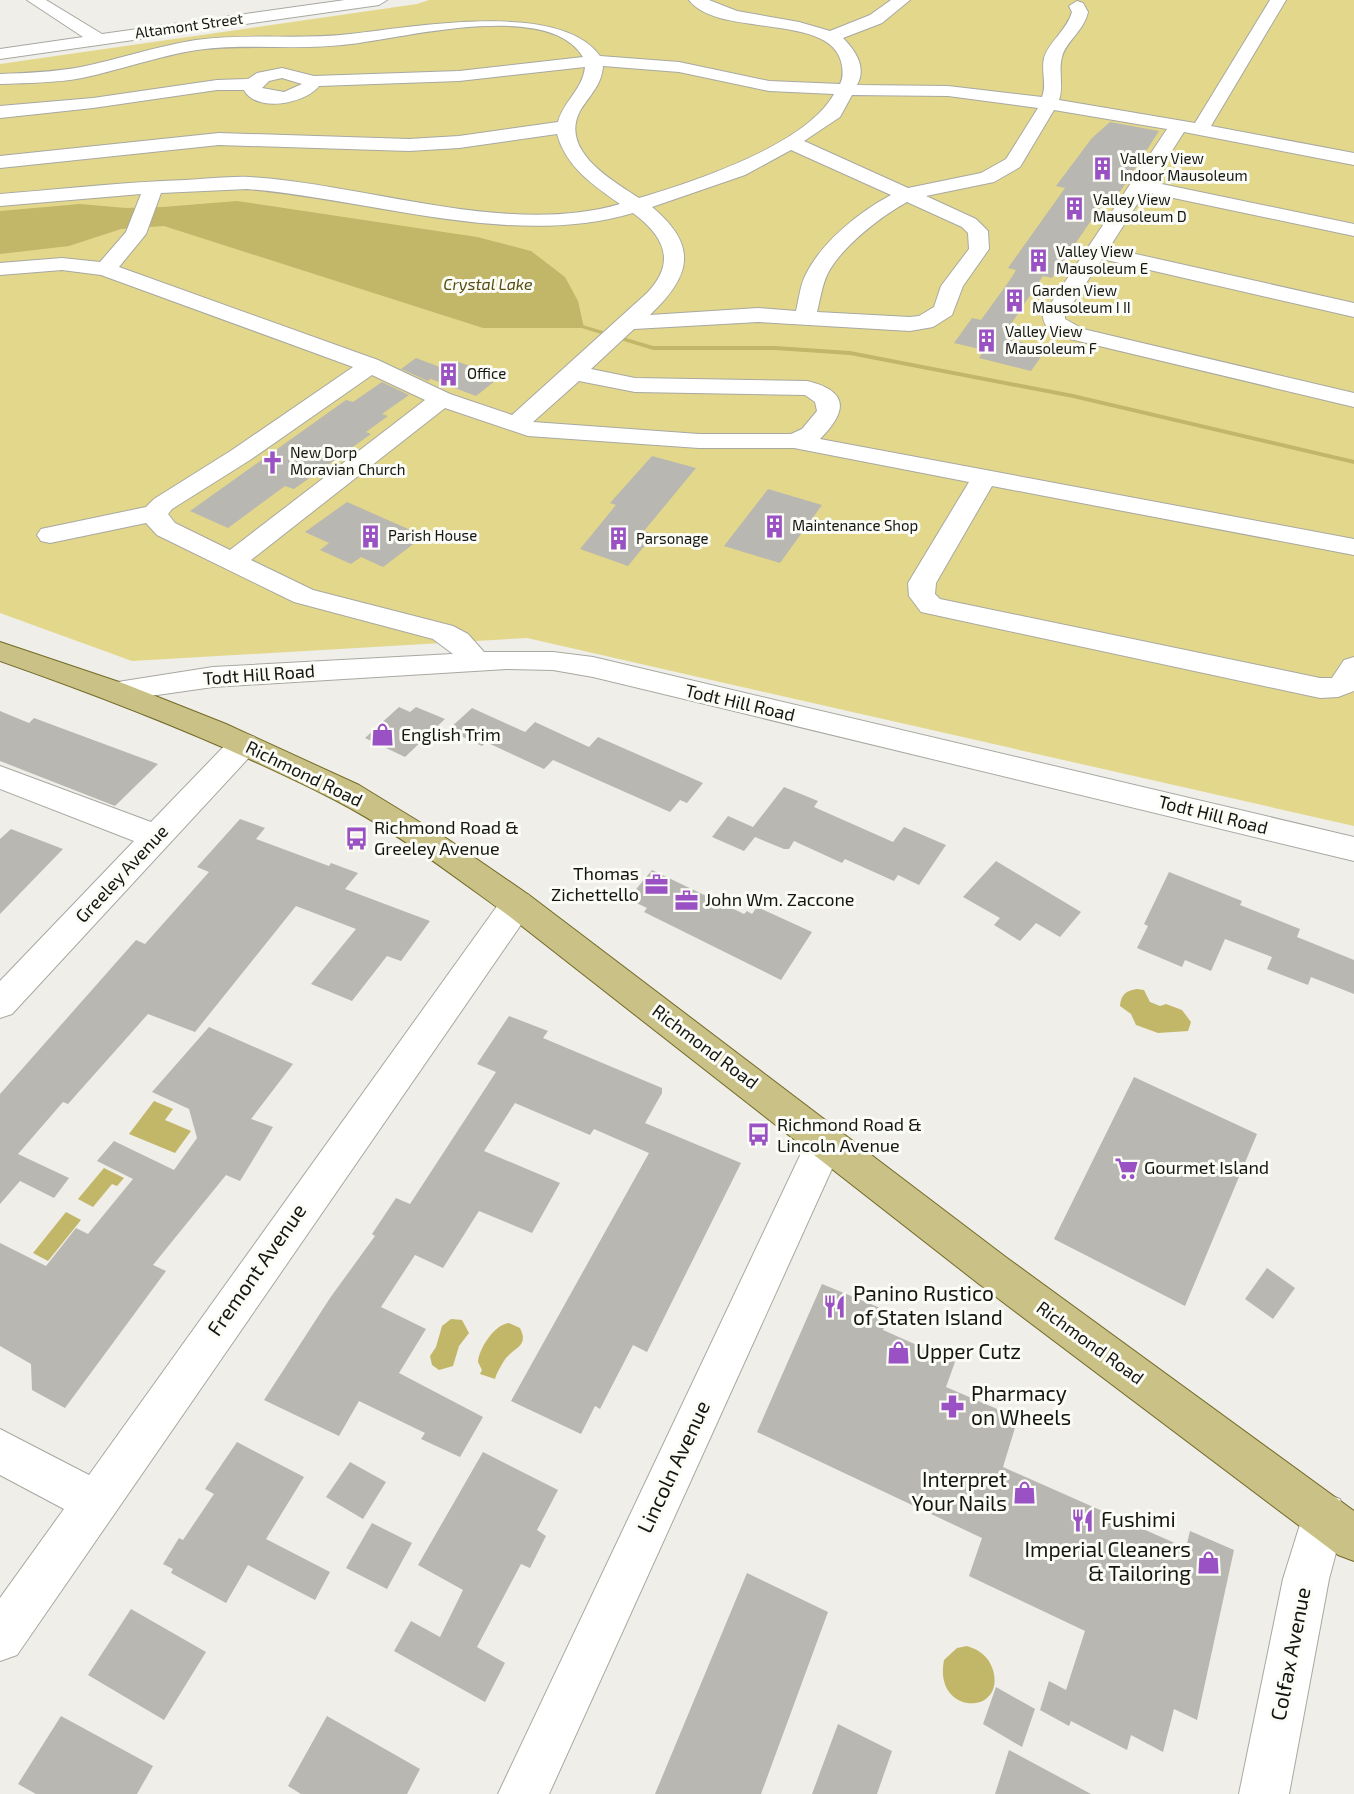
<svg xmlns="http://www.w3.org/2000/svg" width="1354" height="1794" font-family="'Exo 2',sans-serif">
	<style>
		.green { fill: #e2d78b }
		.water { fill: #c2b668 }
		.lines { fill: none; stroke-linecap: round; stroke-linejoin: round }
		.stream { fill: #c2b668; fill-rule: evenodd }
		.building { fill: #b8b7b2 }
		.minor-casing { stroke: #a8a8a2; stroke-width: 2 }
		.major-casing { stroke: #736a28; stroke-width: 2 }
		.minor { fill: #fff; fill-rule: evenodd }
		.major { fill: #c9c185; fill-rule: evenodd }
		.labels { text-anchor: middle; stroke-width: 6; stroke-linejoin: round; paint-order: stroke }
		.far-street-label { font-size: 15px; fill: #151512; stroke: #fcfcf6 }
		.far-poi-label { font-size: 15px; fill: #151512; stroke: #fcfcf6; text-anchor: start }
		.far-water-label { font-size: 16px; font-style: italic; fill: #564d10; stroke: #fcfcf6 }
		.street-label { font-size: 18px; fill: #151512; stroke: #fcfcf6 }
		.poi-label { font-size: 18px; fill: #151512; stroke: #fcfcf6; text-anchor: start }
		.near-street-label { font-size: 21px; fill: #151512; stroke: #fcfcf6 }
		.near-poi-label { font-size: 21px; fill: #151512; stroke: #fcfcf6; text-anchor: start }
	</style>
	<rect width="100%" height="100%" fill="#efeee8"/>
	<path class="green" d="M429,0H1354V826L527,638L132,661L0,613V64L417,4Z"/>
	<path class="water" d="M237,201L477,237L531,251L565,277L578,301L584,328H483L164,226L121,229L69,246L0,254V211L80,204L126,208L163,207Z
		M1137,989L1144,990L1150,1002L1160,1006L1166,1004L1182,1010L1191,1022L1188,1031L1158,1033L1136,1025L1131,1014L1120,1006C1121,994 1126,991 1137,989Z
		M154,1101L173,1109L165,1120L191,1131L175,1153L129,1134Z
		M104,1168L124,1178L117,1186L112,1184L93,1207L78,1199Z
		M66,1212L81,1220L48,1261L33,1253Z
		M451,1319L462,1320L469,1333L459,1346L453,1366L439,1370L432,1365L430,1356L436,1347L442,1326Z
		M509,1323L520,1328C529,1346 515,1347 506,1358C502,1364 497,1372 495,1379L480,1374L482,1370L478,1362C479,1348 495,1324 509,1323Z
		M967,1646C980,1650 989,1657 993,1670C1006,1716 933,1716 944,1660L957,1648Z"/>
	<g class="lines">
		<path class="stream" d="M572,323H576L653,346H775L850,351L1073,394L1354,460V464L1073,398L850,355L775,350H653L572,325Z"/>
	</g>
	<path class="building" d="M1110,122L1159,131L1116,198L1109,196L1105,200L1052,278L1043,276L1009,327L1018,329L1011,340L1047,348L1031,371L979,358L984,350L954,343L972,318L981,320L1012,277L1016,270L1008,268L1065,188L1056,186L1092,138Z
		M416,358L445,369L456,361L500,377L476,396L431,379L433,377L428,381L401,369Z
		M382,382L409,395L382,414L388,416L366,432L371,434L294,489L285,486L228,528L190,511L346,400L353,402Z
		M652,456L696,468L644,531L654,534L628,566L580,549L616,505L610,503Z
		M768,489L822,505L780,563L724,546Z
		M347,502L424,536L383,567L361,557L351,564L320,550L329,543L305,532Z
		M399,707L410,712L416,707L445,719L405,757L365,738Z
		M472,708L525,732L535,722L589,747L598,737L703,783L687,803L680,800L670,812L553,760L544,769L486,742L482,746L448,730Z
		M0,711L29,723L34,718L158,764L115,806L0,761Z
		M784,787L818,801L814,807L893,842L904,827L946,845L919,885L898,875L894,881L845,859L842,863L794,841L789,849H784L755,837L744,851L712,837L728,816L753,827Z
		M240,819L265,828L256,839L329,866L331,863L358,873L345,889L430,921L401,961L387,956L352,1001L311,984L356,929L296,906L195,1032L148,1014L68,1104L63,1102L18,1154L69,1178L54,1198L20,1181L0,1204V1094L136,940L145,944L209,872L197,867Z
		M11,829L63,849L0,914V839Z
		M996,861L1081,912L1060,937L1036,923L1020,941L994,925L1000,918L963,897Z
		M652,870L744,914L747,911L752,914L757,907L812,932L781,980L644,912L647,908L628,899Z
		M1169,872L1242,901L1240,905L1300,929L1297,937L1354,960V994L1311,977L1308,985L1267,969L1272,957L1225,939L1211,971L1185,960L1182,967L1137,948L1148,926L1144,924Z
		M509,1016L548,1031L543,1038L662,1088V1093L645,1123L741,1163L647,1352L633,1345L600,1409L595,1406L581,1434L511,1401L649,1153L594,1129L590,1135L515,1103L484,1151L560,1183L532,1233L479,1211L443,1268L415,1255L381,1307L426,1329L399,1373L483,1417L460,1457L421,1439L425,1433L359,1401L339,1436L264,1400L330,1298L375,1236L372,1234L396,1198L410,1204L496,1072L477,1064Z
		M209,1027L293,1064L251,1119L273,1127L240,1181L226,1175L153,1265L166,1271L65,1408L32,1390L31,1364L0,1346V1243L46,1266L76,1228L88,1234L133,1179L97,1161L114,1141L174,1170L197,1138L189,1109L152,1092Z
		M1134,1077L1257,1134L1185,1306L1054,1239Z
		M1267,1268L1295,1288L1273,1319L1245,1299Z
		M822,1284L890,1312L883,1330L955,1362L946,1387L1018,1418L1003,1467L1186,1548L1190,1531L1234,1550L1197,1720L1174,1709L1163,1752L1131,1735L1127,1750L1071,1721L1069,1726L1040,1710L1049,1681L1066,1690L1085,1631L969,1576L982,1538L757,1432Z
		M237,1442L304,1477L266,1539L330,1572L315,1600L248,1565L226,1603L171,1573L173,1569L163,1564L179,1538L183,1540L214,1494L205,1489Z
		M483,1452L558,1490L537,1530L546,1536L530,1568L521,1564L477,1647L505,1663L485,1702L394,1651L411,1621L440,1637L463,1590L418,1565Z
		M350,1462L386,1482L363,1519L326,1497Z
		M372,1523L412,1543L387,1589L346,1568Z
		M747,1573L828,1612L761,1794H655Z
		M131,1609L206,1652L164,1720L88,1675Z
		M996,1687L1035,1709L1022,1747L983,1724Z
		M61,1716L153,1766L137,1794H36L18,1784Z
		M327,1716L420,1769L407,1794H301L288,1786Z
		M838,1724L892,1751L877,1794H812Z
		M1009,1750L1091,1794H995Z"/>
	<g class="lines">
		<defs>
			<path id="minor" d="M27,0H46L102,34L345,0H387L379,5L0,59V49L83,37Z
				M689,0H709L737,11L799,22L830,31L870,15L891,0H910L882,23L843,38C855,50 867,67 857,85L948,86L1042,97C1047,84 1041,71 1044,58C1048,43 1067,30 1072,12L1069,6L1077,1L1083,3L1088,12C1084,31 1066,41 1062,57C1058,71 1064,86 1059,100L1195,123L1270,0H1286L1211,126L1354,153V165L1184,132L1152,182L1354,224V236L1145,192L1109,248L1354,303V317L1102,259L1065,315V319L1083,329L1354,393V407L1070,339C1057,335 1043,330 1043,315L1167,129L1054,110L1020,167L994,182L926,196L976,219L988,231L989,249L963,286L952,315L933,327L910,331L758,322L634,329L591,369L635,378L807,381C849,391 848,411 820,439L1354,539V555L992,486L936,583L935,594L940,599L1320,678H1332L1344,660L1354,657V691L1338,697L1320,698L921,612L909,596L908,583L969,482L794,448H699L528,436L445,408L251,560L313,590L453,626L468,634L484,652H553L593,657L1354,837V861L593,677L553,670L507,669L213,687L115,701L105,698L100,691L105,684L213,667L453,654L433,639L294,602L157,535L146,523L50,543L41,541L37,535L41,529L146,507L154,499L232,450L353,367L101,275L62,270L0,275V263L62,258L100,262L126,232L141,194L0,206V194C62,189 124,182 186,180C207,179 229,176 250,177C366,184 507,237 620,204C593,185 566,167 557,134L459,148L409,151L219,145L0,168V156L219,133L409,139L459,136L558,122C563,102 583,89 585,67L459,81L319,86C305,104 256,113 244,90H217L93,108L0,118V106L93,98L217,80L248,79L257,73L282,68L314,76L459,71L583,57C550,0 408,37 351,44C300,51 248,43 197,50C158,56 120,70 82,78C55,83 27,83 0,84V74C27,73 54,72 81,67C120,59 157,46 196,40C247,33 299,40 350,34C416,27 560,0 600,56L679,62L769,81L840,84C843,78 843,73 842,66C835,11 718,39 689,0ZM603,66L679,72L769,91L834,94C806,145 693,182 639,198C613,181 559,151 580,111C589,96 602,85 603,66ZM282,78L302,84L284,92L262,88L269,81ZM852,95L948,96L1038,108L1006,159L981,173L908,188L804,141L840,117ZM791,150L891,195C859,212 822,242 806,274C800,285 799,299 796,311L758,308L650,315C691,276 699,246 652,207L745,175ZM247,189C371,199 511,249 633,213C664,236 677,262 647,293L512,415L450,394L378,360L119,267L146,234L161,193ZM907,202L962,227L968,233L969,249L941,286L934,307L919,316L910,317L817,312C820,300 822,286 827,275C840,248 881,216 907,202ZM372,375L425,400L230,550L175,523L168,514L172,509L250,460ZM579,381L635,392L805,395L815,402L817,411L802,429L791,434H699L533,422Z
				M244,733L255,737L259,744L255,751L12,1014L0,1018V981L134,841L0,789V766L151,822L233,737Z
				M517,891L529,895L534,904L529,913L17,1655L0,1661V1598L64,1509L0,1475V1429L89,1475L505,895Z
				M826,1124L839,1128L845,1140L549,1794H498L813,1128Z
				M1324,1493L1340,1499L1346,1515L1329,1579L1289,1794H1239L1283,1579L1308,1499Z"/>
			<path id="major" d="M0,642L125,684L226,724L359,785L449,840L529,895L1007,1258L1354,1511V1561L1338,1555L979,1284L505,913C451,874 395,831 335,800C227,745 114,701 0,661Z"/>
		</defs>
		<use href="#minor" class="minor-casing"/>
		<use href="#major" class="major-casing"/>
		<use href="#minor" class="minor"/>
		<use href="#major" class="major"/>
	</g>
	<defs>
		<symbol id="building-bare" viewBox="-9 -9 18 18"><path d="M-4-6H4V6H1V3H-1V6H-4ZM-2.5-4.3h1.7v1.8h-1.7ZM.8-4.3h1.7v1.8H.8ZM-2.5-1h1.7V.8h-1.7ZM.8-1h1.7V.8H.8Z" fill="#9951c4" stroke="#fcfcf6" stroke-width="2.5" paint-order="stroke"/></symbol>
		<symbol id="church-bare" viewBox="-9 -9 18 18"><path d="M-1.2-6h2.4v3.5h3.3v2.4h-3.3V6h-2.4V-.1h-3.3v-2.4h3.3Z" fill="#9951c4" stroke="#fcfcf6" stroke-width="2.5" paint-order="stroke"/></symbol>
		<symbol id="shop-bare" viewBox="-9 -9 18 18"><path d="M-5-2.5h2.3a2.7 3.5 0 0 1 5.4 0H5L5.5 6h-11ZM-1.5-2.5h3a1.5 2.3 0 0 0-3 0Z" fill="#9951c4" stroke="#fcfcf6" stroke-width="2.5" paint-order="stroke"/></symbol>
		<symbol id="bus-bare" viewBox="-9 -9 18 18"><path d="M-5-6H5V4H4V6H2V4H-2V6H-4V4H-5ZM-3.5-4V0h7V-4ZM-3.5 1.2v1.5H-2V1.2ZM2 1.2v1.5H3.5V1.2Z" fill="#9951c4" stroke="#fcfcf6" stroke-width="2.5" paint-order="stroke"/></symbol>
		<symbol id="office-bare" viewBox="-9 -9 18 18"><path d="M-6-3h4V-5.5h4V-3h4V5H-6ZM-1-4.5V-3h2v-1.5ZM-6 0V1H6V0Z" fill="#9951c4" stroke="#fcfcf6" stroke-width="2.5" paint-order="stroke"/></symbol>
		<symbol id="supermarket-bare" viewBox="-9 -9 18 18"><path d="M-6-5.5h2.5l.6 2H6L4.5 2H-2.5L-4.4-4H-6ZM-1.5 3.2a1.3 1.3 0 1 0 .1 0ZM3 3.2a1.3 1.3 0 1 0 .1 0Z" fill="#9951c4" stroke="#fcfcf6" stroke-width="2.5" paint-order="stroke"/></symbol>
		<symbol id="restaurant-bare" viewBox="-9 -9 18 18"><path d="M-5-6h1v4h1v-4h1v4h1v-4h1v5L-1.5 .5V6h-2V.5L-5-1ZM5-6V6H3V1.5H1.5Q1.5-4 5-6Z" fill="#9951c4" stroke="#fcfcf6" stroke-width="2.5" paint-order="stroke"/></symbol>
		<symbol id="pharmacy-bare" viewBox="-9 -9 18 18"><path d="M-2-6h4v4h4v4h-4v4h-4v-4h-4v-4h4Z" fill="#9951c4" stroke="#fcfcf6" stroke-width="2.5" paint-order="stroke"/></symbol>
	</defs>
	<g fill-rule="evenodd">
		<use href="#building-bare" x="1086" y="152" width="33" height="33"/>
		<use href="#building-bare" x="1058" y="192" width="33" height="33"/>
		<use href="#building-bare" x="1022" y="244" width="33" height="33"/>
		<use href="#building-bare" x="998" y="284" width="33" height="33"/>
		<use href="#building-bare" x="970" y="324" width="33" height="33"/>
		<use href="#building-bare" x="432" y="358" width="33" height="33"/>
		<use href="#church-bare" x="256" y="446" width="33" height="33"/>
		<use href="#building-bare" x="758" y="510" width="33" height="33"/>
		<use href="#building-bare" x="354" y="520" width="33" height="33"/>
		<use href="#building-bare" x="602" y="522" width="33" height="33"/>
		<use href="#shop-bare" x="366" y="718" width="33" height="33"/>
		<use href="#bus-bare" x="340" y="822" width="33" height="33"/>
		<use href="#office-bare" x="640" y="868" width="33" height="33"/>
		<use href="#office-bare" x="670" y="884" width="33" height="33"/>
		<use href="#bus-bare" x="742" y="1118" width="33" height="33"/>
		<use href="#supermarket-bare" x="1110" y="1152" width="33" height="33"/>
		<use href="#restaurant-bare" x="818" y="1290" width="33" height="33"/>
		<use href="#shop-bare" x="882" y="1336" width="33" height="33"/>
		<use href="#pharmacy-bare" x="936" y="1390" width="33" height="33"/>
		<use href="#shop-bare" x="1008" y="1476" width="33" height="33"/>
		<use href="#restaurant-bare" x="1066" y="1504" width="33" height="33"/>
		<use href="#shop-bare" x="1192" y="1546" width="33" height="33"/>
	</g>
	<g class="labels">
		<g class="far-street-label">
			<text transform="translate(189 26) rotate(-8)" y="5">Altamont Street</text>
		</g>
		<g class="far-poi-label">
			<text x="1120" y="164">Vallery View<tspan x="1120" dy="17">Indoor Mausoleum</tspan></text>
			<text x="1093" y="205">Valley View<tspan x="1093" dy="17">Mausoleum D</tspan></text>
			<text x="1056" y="257">Valley View<tspan x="1056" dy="17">Mausoleum E</tspan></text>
			<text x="1032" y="296">Garden View<tspan x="1032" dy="17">Mausoleum I II</tspan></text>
			<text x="1005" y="337">Valley View<tspan x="1005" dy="17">Mausoleum F</tspan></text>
			<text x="467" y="379">Office</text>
			<text x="290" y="458">New Dorp<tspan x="290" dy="17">Moravian Church</tspan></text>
			<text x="792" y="531">Maintenance Shop</text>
			<text x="388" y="541">Parish House</text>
			<text x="636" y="544">Parsonage</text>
		</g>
		<g class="far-water-label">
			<text x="488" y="290">Crystal Lake</text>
		</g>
		<g class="street-label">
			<text transform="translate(259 675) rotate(-4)" y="6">Todt Hill Road</text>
			<text transform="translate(740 703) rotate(13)" y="6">Todt Hill Road</text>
			<text transform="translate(304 774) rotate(26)" y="6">Richmond Road</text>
			<text transform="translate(1213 815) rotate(14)" y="6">Todt Hill Road</text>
			<text transform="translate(122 874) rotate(-47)" y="6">Greeley Avenue</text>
			<text transform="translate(705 1047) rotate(37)" y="6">Richmond Road</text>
			<text transform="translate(1090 1343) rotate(36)" y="6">Richmond Road</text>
		</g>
		<g class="poi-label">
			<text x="401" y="741">English Trim</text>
			<text x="374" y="834">Richmond Road &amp;<tspan x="374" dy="21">Greeley Avenue</tspan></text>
			<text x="639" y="880" text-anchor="end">Thomas<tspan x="639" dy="21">Zichettello</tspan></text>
			<text x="705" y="906">John Wm. Zaccone</text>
			<text x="777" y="1131">Richmond Road &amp;<tspan x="777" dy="21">Lincoln Avenue</tspan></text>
			<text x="1144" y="1174">Gourmet Island</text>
		</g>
		<g class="near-street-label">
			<text transform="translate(257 1270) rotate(-55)" y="7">Fremont Avenue</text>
			<text transform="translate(674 1467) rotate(-65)" y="7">Lincoln Avenue</text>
			<text transform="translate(1291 1654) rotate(-79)" y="7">Colfax Avenue</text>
		</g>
		<g class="near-poi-label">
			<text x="853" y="1301">Panino Rustico<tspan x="853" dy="24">of Staten Island</tspan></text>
			<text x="916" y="1359">Upper Cutz</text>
			<text x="971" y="1401">Pharmacy<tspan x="971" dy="24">on Wheels</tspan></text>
			<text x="1007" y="1487" text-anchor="end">Interpret<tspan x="1007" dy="24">Your Nails</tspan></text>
			<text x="1101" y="1527">Fushimi</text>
			<text x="1191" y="1557" text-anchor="end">Imperial Cleaners<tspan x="1191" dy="24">&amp; Tailoring</tspan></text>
		</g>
	</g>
</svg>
